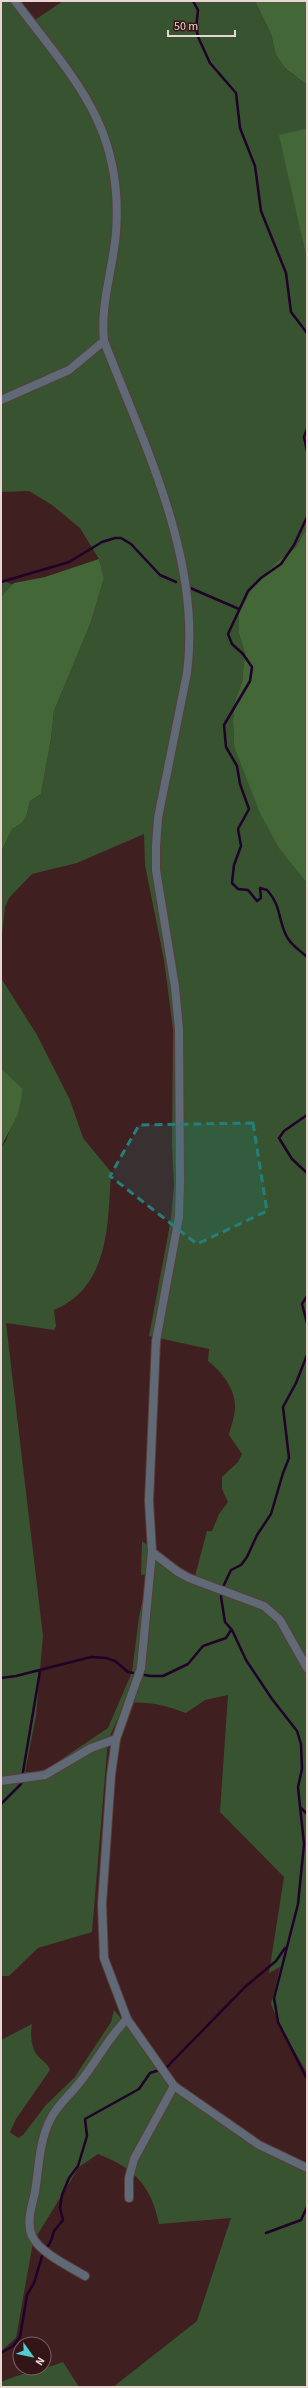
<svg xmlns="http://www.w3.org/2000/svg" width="308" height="2388" font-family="'Source Sans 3',sans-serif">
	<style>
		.green { fill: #38532f }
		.forest { fill: #446737 }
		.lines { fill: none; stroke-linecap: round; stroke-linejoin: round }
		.stream { stroke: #20012a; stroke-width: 2.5 }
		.minor-casing { stroke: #5a3c3d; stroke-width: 10 }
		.tertiary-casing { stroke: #5a3c3d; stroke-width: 10 }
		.minor { stroke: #606976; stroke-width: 8 }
		.tertiary { stroke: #606976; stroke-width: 8 }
		.marked { fill: #257f78; fill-opacity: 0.2; stroke: #257f78; stroke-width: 3; stroke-dasharray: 8 5; stroke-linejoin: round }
	</style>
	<rect width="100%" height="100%" fill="#3f1f20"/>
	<path class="green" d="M1,1H16L35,20L63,1H255L271,34L276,55L285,68L307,85V128L280,135L307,260V528L296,547L278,561L239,634L245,653L242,682L235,701L233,720L234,746L300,874L307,883V2073L279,2024L271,2004L280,1967L269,1973L284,1877L220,1812L228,1695L205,1700L186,1713C165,1705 147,1701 125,1703L108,1740L92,1932L38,1948L9,1976H1V1147L6,1141L23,1089L1,1068V978L37,1035L70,1100L83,1138L111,1172C108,1222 110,1287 54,1310L56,1326L54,1330L6,1323L43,1636L36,1716L25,1772L31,1773L47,1769L108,1728L132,1672L139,1617L148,1574L141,1575L142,1541L159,1555L195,1576L207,1531H212L219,1514L228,1502L222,1489V1477L238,1462L242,1454L229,1435C231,1426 235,1416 235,1408C236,1389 221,1371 208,1361L209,1349L149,1336L171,1219L174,1185L172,1144L173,1029L164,960L145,865L144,834L77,863L32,874L9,898L5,907L1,943V852L12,829L22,823L26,817L30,801L41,794L51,739L54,711L91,622L104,578L99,559L80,528L52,505L29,491L1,492Z
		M1,580L14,585L1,597Z
		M114,2010L138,2038L170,2084L242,2139L307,2165V2387H113L197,2321L231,2218L159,2224C151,2185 134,2168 98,2154L79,2167L33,2242L16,2338L1,2351V2040L32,2024C30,2034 31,2048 38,2056C43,2062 47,2062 50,2070L16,2119L10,2132L18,2138L23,2135L46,2105L74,2078L111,2022Z
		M63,2362L79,2387H1V2382C21,2373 42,2370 63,2362Z"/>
	<path class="forest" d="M255,1H307V85L285,68L276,55L271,34Z
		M307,128V260L279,135Z
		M307,528V883L279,848L260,813L234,746L233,720L235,701L242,682L245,653L239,634V614L251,590L278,561L296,547Z
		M99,559L104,578L91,622L54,711L51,739L41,794L30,801L26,817L22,823L12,829L1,852V597L14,583L45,577Z
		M1,1068L23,1089L18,1114L1,1147Z"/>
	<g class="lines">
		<path class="stream" d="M193,1L198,10L196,29L199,39L210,63L236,93L240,128L255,166L261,211L286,273L291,312L307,333
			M307,429L304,437L307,451
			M307,517L294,545L281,564L261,578L248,591L228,634L232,644L243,654L252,667L250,681L224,725L226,747L237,766L240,784L249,809L238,829L241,846L234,865L232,883L238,889L248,890L257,901L261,898L260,888L267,890C281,905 278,919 286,935C290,945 300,950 307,957
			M1,582L69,562L102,542L115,538H121L131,544L160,575L176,582
			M188,587L239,609
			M307,1115L284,1131L279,1138L292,1159L307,1173
			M307,1296L302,1304L307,1323
			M307,1355L296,1383L283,1407L289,1458L283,1473L271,1514L257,1535L247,1557L241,1565L231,1570L223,1587L221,1597L225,1622L232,1630L246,1660L272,1699L297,1731L301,1744L302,1769L298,1787L304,1844L298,1904L274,1998L278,2022L307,2079
			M1,1678L16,1676L91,1657L106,1658L115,1661L128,1672L150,1676H163L188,1664L203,1646L226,1638L231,1630
			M1,1804L21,1784L40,1671
			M301,1808L307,1814
			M266,2233L301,2220L307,2207
			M1,2353L13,2346L20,2337L27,2295L34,2283L42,2256L51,2241L54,2231L63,2220L60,2208L62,2195L69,2178L78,2166L87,2136L85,2119L139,2089L150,2073L166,2068L245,1987L276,1961L285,1948"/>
		<defs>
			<path id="minor" d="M1,400L69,370L104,341
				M1,1781L45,1775L91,1748L116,1739
				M129,2198V2178L134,2159L174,2086
				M85,2276C70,2267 39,2252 32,2236C26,2223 32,2205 35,2192C39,2168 39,2142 50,2120C57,2105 70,2095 80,2082C97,2061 108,2038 127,2019"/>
			<path id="tertiary" d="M15,1C74,79 124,127 116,233C113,269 100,304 104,341C144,445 202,559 187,673L158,818L156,846V870L175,987L179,1029L180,1181L179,1217L156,1341L149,1501L152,1552L178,1572L189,1578L264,1606L280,1620L307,1668
				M152,1552L141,1668L116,1739L111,1775L102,1904L104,1958L127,2019L174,2086L259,2145L307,2168"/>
		</defs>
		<use href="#minor" class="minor-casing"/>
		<use href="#tertiary" class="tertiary-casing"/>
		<use href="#minor" class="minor"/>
		<use href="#tertiary" class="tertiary"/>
	</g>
	<path class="marked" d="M253,1123L267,1211L197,1244L110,1176L139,1125Z"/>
	<rect width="308" height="2388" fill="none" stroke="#ead4d4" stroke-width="4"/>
	<g transform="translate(32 2356) rotate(123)"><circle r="19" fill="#341517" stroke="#7d6163"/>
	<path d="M0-3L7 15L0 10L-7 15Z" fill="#52ccd0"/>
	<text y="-6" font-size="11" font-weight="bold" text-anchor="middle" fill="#ead4d4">N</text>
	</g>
	<path d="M168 30v6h67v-6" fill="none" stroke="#ead4d4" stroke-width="2"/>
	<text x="174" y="30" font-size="12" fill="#ead4d4" stroke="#341517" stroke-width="3" paint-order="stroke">50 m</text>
</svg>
